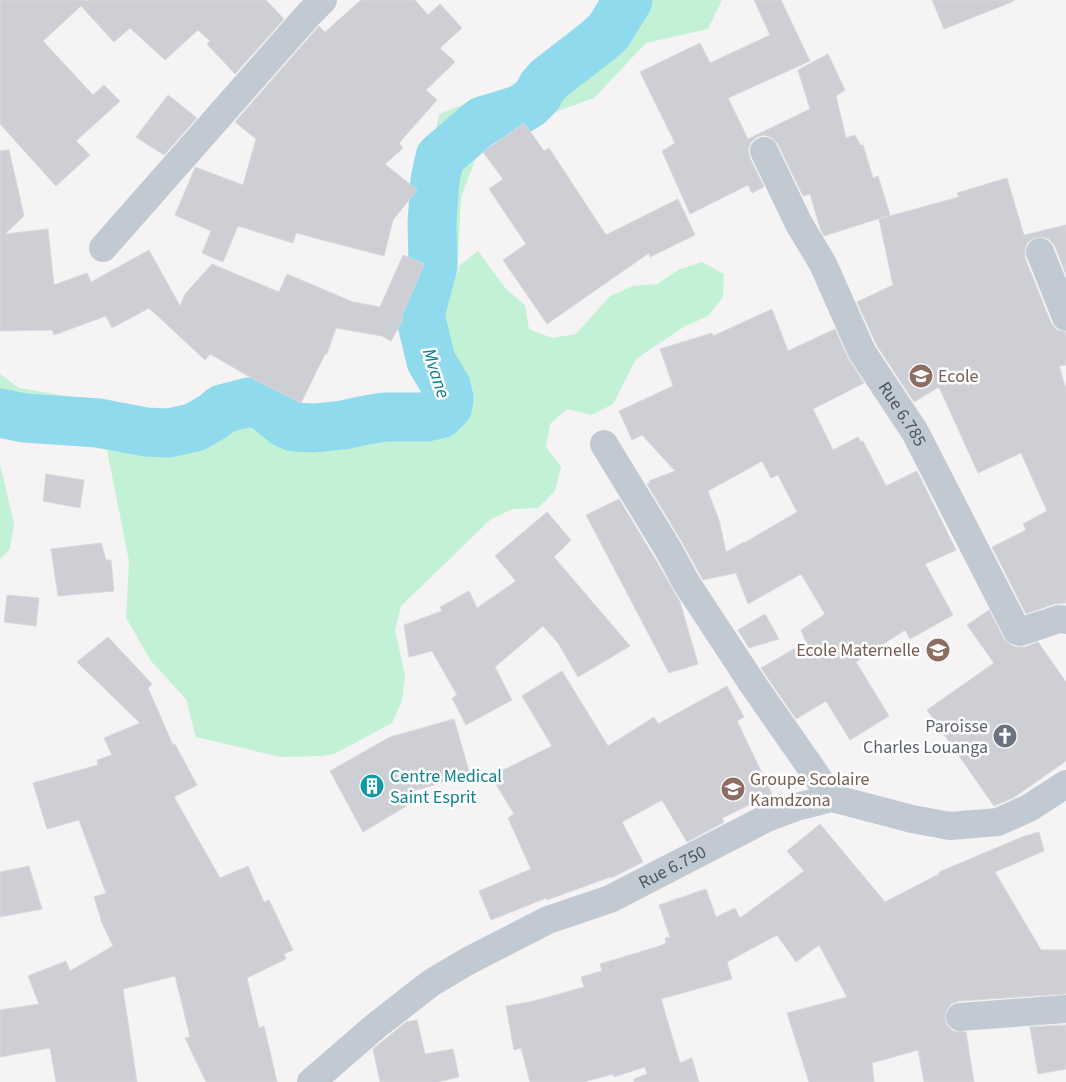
<svg xmlns="http://www.w3.org/2000/svg" width="1066" height="1082" font-family="'Source Sans 3',sans-serif">
	<style>
		.green { fill: #c3f1d5 }
		.lines { fill: none; stroke-linecap: round; stroke-linejoin: round }
		.river { stroke: #90daee; stroke-width: 49 }
		.building { fill: #cdcfd5; stroke: #d7d9de; fill-rule: evenodd }
		.minor { stroke: #c1cad2; stroke-width: 28 }
		.labels { text-anchor: middle; stroke-width: 5; stroke-linejoin: round; paint-order: stroke }
		.education-label { font-size: 18px; fill: #785e54; stroke: #fff; text-anchor: start }
		.street-label { font-size: 18px; fill: #4a5661; stroke: #fff }
		.worship-label { font-size: 18px; fill: #5b616d; stroke: #fff; text-anchor: end }
		.culture-label { font-size: 18px; fill: #0d838f; stroke: #fff; text-anchor: start }
		.water-label { font-size: 19px; font-style: italic; fill: #0c7c9b; stroke: #fff }
	</style>
	<rect width="100%" height="100%" fill="#f5f3f3"/>
	<path class="green" d="M606,0H722L708,29L646,43L594,98L484,137L461,197L457,279L459,266L478,251L506,289L525,305L529,329L552,338L576,334L610,296L633,286L657,284L680,269L702,262L724,274L723,297L708,316L685,326L636,359L613,404L591,415L567,409L550,424L546,447L561,467L555,491L538,508L513,509L491,519L401,606L395,630L405,676L402,701L392,723L334,754L322,756L281,757L196,737L186,699L151,661L126,618L129,561L107,450L0,431V374L19,388L171,414L211,399L243,393L261,394L302,411L347,408L378,398H416L427,394L416,360L412,323L427,263L418,229L439,114L509,87L531,73Z
		M0,464L14,523L10,549L0,559Z"/>
	<g class="lines">
		<path class="river" d="M0,413L24,418L99,423L146,432L169,433L195,427L214,416L222,409L249,402L264,406L285,423L294,427L314,428L343,425L366,420L385,417H426L440,414L448,406L449,398L446,386L431,361L420,315L433,266L432,222L435,180L440,157L482,121L519,110L529,104L538,95L542,87L549,79L598,41L609,31L628,0"/>
	</g>
	<path class="building" d="M0,0H266L284,19L235,74L207,44L210,41L198,30L165,60L130,28L114,42L81,6L43,41L93,95L104,85L120,101L76,141L90,155L56,186L0,124Z
		M361,0H415L428,15L440,4L462,28L440,48L455,62L426,90L437,100L399,143L403,148L385,164L417,190L393,220L384,256L296,233L293,243L238,226L223,262L202,253L211,231L175,215L195,168V167L243,185L256,139L235,122L319,26L325,32Z
		M754,0H781L810,61L728,98L748,139L810,109L798,70L828,54L845,90L836,96L846,138L855,135L861,146L863,145L873,178L878,176L890,215L824,236L820,228L810,194L803,196L778,144L772,138L765,135L757,137L751,142L748,150L750,158L764,187L752,193L748,185L690,214L662,151L675,143L640,72L700,43L710,63L770,35Z
		M932,0H1014V1L944,29Z
		M168,95L197,118L164,155L136,137Z
		M524,123L544,151L549,148L606,235L678,199L695,235L650,257L649,253L547,324L503,260L526,244L489,189L503,179L483,152Z
		M9,150L24,216L5,234L48,229L54,285L87,273L91,282L149,250L180,306L185,294L212,264L279,292L287,274L353,302L380,307L403,255L424,264L401,318L403,319L391,341L382,336L336,328L327,354H325L301,403L255,380L210,354L205,360L149,308L112,328L106,316L54,335L52,330L0,331V151Z
		M1007,178L1024,235L1066,225V275L1055,246L1049,239L1042,237L1034,238L1027,243L1025,250V258L1051,323L1057,330L1066,332V365L1059,366L1066,389V603L1054,604L1026,614L992,547L1026,530L1023,524L1047,511L1021,453L978,473L939,387L914,402L876,344L857,302L893,285L879,219L959,197L957,193Z
		M772,309L788,351L835,329L848,358L864,383L813,409L833,450L858,437L861,442L863,441L886,486L917,471L956,550L925,564L953,615L910,639L905,630L856,662L889,716L850,740L826,701L796,719L761,668L806,642L801,630L825,614L801,574L748,604L736,573L703,580L682,542L647,484L650,483L649,481L675,471L642,435L632,440L619,411L673,386L660,349L712,333L713,336ZM762,461L771,478L778,475L797,512L744,543V542L726,552L719,520L708,491Z
		M46,474L84,480L80,508L43,501Z
		M619,499L654,557L680,602L698,664L669,673L586,515Z
		M547,512L571,540L554,557L630,646L578,677L558,643L543,626L495,667L512,700L466,725L452,698L457,695L432,651L409,657L404,625L442,611L440,607L469,591L477,608L516,581L495,556Z
		M101,543L106,560H111L114,591L58,596L51,549Z
		M7,595L39,598L36,626L4,622Z
		M989,610L1004,639L1011,645L1016,647H1025L1038,642L1066,682V761L1013,798L994,806L927,710L994,663L967,625Z
		M765,614L779,639L749,648L738,630Z
		M108,637L152,684L148,688L173,745L175,744L197,785L174,797L220,878L248,866L264,902L269,900L293,950L284,954L286,959L247,978L259,1028L264,1026L277,1082H206L185,1038L190,1037L175,976L123,989L137,1082H56L50,1048L0,1057V1010L39,1004L28,976L66,961L70,971L113,946L100,919H101L94,897L106,893L79,820L47,829L33,783L98,765L97,760L112,755L104,738L140,723L77,662Z
		M562,671L608,746L654,717L658,724L727,686L744,717L737,721L772,794L722,818L724,822L687,842L662,800L622,822L643,862L611,878L610,877L547,900L546,898L491,920L479,891L531,869L508,818L514,814L491,776L552,746L522,696Z
		M454,719L470,775L409,792L415,801L363,832L330,771L390,737Z
		M820,824L885,902L939,874V872L1022,837L1039,832L1044,851L995,872L1041,950H1066V994L959,1001L951,1004L946,1011L945,1019L947,1025L953,1031L966,1032L974,1082H924L918,1050L872,1063L874,1082H809L787,1013L847,997L819,945L796,962L777,935L727,962L732,979L661,999L680,1063L692,1058L699,1082H634V1079L647,1074L645,1067L614,1077L613,1074L584,1082H530L521,1048L514,1050L506,1006L534,1001L584,987L581,977L602,971L600,964L663,945V944L666,943L665,938L670,937L659,905L706,889L716,917L735,908L740,918L804,871L787,851Z
		M29,866L42,909L0,917V872Z
		M417,1020L425,1054L453,1049L459,1077L437,1082H380L373,1049L406,1022Z
		M1066,1025V1069L1038,1074L1030,1027Z"/>
	<g class="lines">
		<g class="minor">
			<path id="s1" d="M764,151L799,224L823,264L862,352L915,432L1017,631L1020,632L1059,619L1066,620"/>
			<path d="M103,248L309,14L323,0"/>
			<path d="M1040,252L1066,317"/>
			<path d="M604,444L668,549L687,584L752,683L832,798"/>
			<path d="M960,1017L1066,1009"/>
			<path id="s2" d="M311,1082L377,1025L431,983L468,961L548,920L610,899L769,817L796,807L832,798L912,819L950,826L998,822L1029,808L1066,784"/>
		</g>
	</g>
	<defs>
		<symbol id="school-disc" viewBox="-11 -11 22 22"><circle r="9.5" fill="#8d6e63" stroke="#fff"/><path d="M0-5L7-2L0 1L-7-2ZM-4 1L0 2.5L4 1V4Q0 6-4 4Z" fill="#fff"/></symbol>
		<symbol id="church-disc" viewBox="-11 -11 22 22"><circle r="9.5" fill="#6b7280" stroke="#fff"/><path d="M-1.2-6h2.4v3.5h3.3v2.4h-3.3V6h-2.4V-.1h-3.3v-2.4h3.3Z" fill="#fff"/></symbol>
		<symbol id="building-disc" viewBox="-11 -11 22 22"><circle r="9.5" fill="#0f9aa8" stroke="#fff"/><path d="M-4-6H4V6H1V3H-1V6H-4ZM-2.5-4.3h1.7v1.8h-1.7ZM.8-4.3h1.7v1.8H.8ZM-2.5-1h1.7V.8h-1.7ZM.8-1h1.7V.8H.8Z" fill="#fff"/></symbol>
	</defs>
	<g fill-rule="evenodd">
		<use href="#school-disc" x="907" y="362" width="28" height="28"/>
		<use href="#school-disc" x="924" y="636" width="28" height="28"/>
		<use href="#church-disc" x="991" y="722" width="28" height="28"/>
		<use href="#building-disc" x="358" y="772" width="28" height="28"/>
		<use href="#school-disc" x="719" y="775" width="28" height="28"/>
	</g>
	<g class="labels">
		<g class="education-label">
			<text x="938" y="382">Ecole</text>
			<text x="920" y="656" text-anchor="end">Ecole Maternelle</text>
			<text x="750" y="785">Groupe Scolaire<tspan x="750" dy="21">Kamdzona</tspan></text>
		</g>
		<g class="street-label">
			<text dy="6" stroke="none"><textPath href="#s1" startOffset="298">Rue 6.785</textPath></text>
			<text dy="6" stroke="none"><textPath href="#s2" startOffset="424">Rue 6.750</textPath></text>
		</g>
		<g class="worship-label">
			<text x="988" y="732">Paroisse<tspan x="988" dy="21">Charles Louanga</tspan></text>
		</g>
		<g class="culture-label">
			<text x="390" y="782">Centre Medical<tspan x="390" dy="21">Saint Esprit</tspan></text>
		</g>
		<g class="water-label">
			<text transform="translate(437 373) rotate(72)" y="7">Mvane</text>
		</g>
	</g>
</svg>
